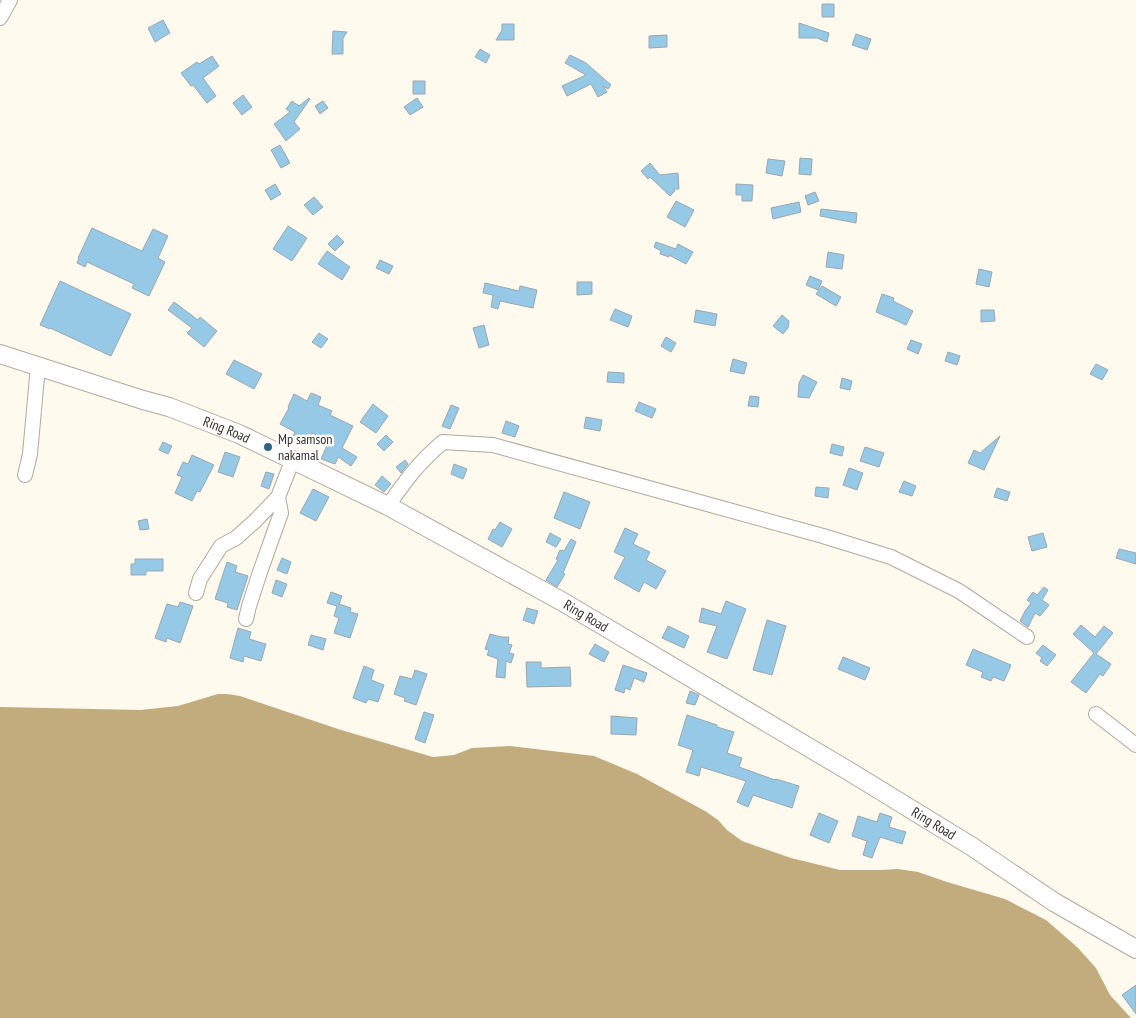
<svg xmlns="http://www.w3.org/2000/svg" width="1136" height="1018" font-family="'PT Sans Narrow',sans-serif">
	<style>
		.water { fill: #c2ab7d }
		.building { fill: #96c9e6; stroke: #99a7af }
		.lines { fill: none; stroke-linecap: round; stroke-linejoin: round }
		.minor-casing { stroke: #b0aa9d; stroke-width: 16 }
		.major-casing { stroke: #b0aa9d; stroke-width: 20 }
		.minor { stroke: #fff; stroke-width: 14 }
		.major { stroke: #fff; stroke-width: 18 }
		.poi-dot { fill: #316682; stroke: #fff; stroke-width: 2 }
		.labels { text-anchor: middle; stroke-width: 5; stroke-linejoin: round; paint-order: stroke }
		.street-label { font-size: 14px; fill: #312f2a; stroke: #fff }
		.poi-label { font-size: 14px; fill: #312f2a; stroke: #fff; text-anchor: start }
	</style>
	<rect width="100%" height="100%" fill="#fff9ee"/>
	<path class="water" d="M218,694H227L240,696L341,730L433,757L454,755L472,748L510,746L594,756L637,774L705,811L718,820L727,830L742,841L791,858L840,870H881L898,869L918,872L947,882L1005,899L1046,920L1077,947L1096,968L1110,995L1131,1018H0V707L140,710L178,706Z"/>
	<path class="building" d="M822,4H834V17H822Z
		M163,20L170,33L155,42L148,28Z
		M799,23L829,33L827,42L817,38H799Z
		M502,24H514V40H496L502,30Z
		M333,31L347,32L343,38V54H332Z
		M856,34L871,39L867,50L852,45Z
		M667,35V47L649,48V36Z
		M480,49L490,55L486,63L475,57Z
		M570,55L586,63L611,85L608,89L603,86L607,92L598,97L591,84L567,96L562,86L586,75L565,63Z
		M212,56L219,66L203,78L216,96L207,103L193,85L191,86L181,73L197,62L199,64Z
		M413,81H425V94H413Z
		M243,95L252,107L242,115L233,103Z
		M309,98L310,99L294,122L300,129L286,141L274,124L290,112L286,109L292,101L299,106Z
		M417,98L423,107L410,115L404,107Z
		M323,101L328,108L320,114L315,106Z
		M280,145L290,163L281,168L271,150Z
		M800,158L812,159L811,175L799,174Z
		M768,159L785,161L782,176L766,173Z
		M650,163L660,175L678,173L679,189H674L675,191L670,196L650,177L648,179L641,171Z
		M275,184L281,194L271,200L265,190Z
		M736,184L753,185L752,201H742V195H736Z
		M815,192L819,201L808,205L805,196Z
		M314,197L323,207L313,215L304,205Z
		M676,201L694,210L685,227L667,217Z
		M799,202L801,212L773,219L771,208Z
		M821,209L857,213L856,223L820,216Z
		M288,226L307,238L292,261L273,249Z
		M92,228L142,251L153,229L168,236L158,258L165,262L149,296L132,288L134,284L87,262L85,267L77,263L79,258H78Z
		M337,235L344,242L335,251L328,244Z
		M656,242L676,249L678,244L693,252L686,264L669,255V257L660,254L661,251L654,247Z
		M327,251L350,267L342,280L318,264Z
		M828,252L844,255L842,269L826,267Z
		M380,260L393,266L389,274L376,268Z
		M979,269L992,272L989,287L976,284Z
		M810,276L822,281L818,290L806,285Z
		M60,281L131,314L111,356L50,328V329L40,325Z
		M577,282H592V294L577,295Z
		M485,283L519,291L520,286L537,290L533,308L500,301L498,309L491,307L493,295L483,293Z
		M822,286L841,297L836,306L816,294Z
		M882,294L894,298L893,301L913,311L906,325L893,319L876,312Z
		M174,302L198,320L200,317L217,331L204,347L187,333L192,328L168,310Z
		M615,309L632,316L628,327L610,320Z
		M696,310L717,314L715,326L694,322Z
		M981,310H994L995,321L981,322Z
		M782,315L789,321L788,328L783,334L773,326Z
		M484,325L489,345L479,348L473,328Z
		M319,333L328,339L321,348L312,342Z
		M666,337L676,343L671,352L661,346Z
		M911,340L922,344L918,354L907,349Z
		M948,352L960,356L957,365L945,361Z
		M733,359L747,363L744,374L730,371Z
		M234,360L262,374L254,389L226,374Z
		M1096,364L1108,370L1102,380L1090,374Z
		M608,372L624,373V383L607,382Z
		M803,375L817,382L809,398L798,397L799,383Z
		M842,378L852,381L850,390L840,388Z
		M311,393L321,397L318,405L332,411L330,415L353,426L342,448L357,457L351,466L338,457L335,464L321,459L329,441L312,433L306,445L292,438L295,432L280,424L289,408L288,407L294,394L307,401Z
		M750,396L759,397L758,407L748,406Z
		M639,402L656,409L652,418L635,411Z
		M373,404L388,416L376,433L360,422Z
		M451,405L459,408L450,429L442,426Z
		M586,417L602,420L600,431L584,428Z
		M506,421L519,426L515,437L502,433Z
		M386,435L393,442L384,451L377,444Z
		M1000,436L984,470L968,463L974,450L980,453Z
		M163,442L172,446L168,454L159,450Z
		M832,444L844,447L842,456L830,453Z
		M865,447L884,453L879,467L860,461Z
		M225,452L240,457L233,477L218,472Z
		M192,455L214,465L200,492L197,491L192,501L175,493L182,477L177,475L183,462L188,464Z
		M405,460L408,464L401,473L396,467Z
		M454,464L467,469L463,479L451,474Z
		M849,468L863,473L857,490L843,485Z
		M266,472L274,474L269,489L261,486Z
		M382,476L391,484L384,492L375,485Z
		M904,481L916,486L912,496L899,492Z
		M816,487L829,488L828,498L815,496Z
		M997,488L1010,492L1007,501L994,497Z
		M313,489L329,497L316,521L300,513Z
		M564,492L590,502L580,529L554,518Z
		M147,519L149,529L140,530L138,521Z
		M500,522L512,529L502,547L488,539L493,529L495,530Z
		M625,528L638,534L633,544L650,552L646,560L666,571L656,589L644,582L639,592L614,578L625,557L614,552Z
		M550,533L561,539L556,547L546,542Z
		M1043,533L1047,547L1032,551L1028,537Z
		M571,539L576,542L563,573L565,574L557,587L546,580L558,560L556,559L560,550L564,551Z
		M1119,549L1136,553V564L1116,558Z
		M282,558L291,562L287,574L277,570Z
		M135,559H163V571H146V575H131V564H135Z
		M227,562L237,566L235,572L248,576L237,610L227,607L228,603L215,599Z
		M276,580L287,584L282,597L272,593Z
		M1044,587L1048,590L1042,600L1049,605L1040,616L1035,613L1028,627L1020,621L1025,611L1031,603L1027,600L1033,592L1037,595Z
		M331,592L342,596L339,604L351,608L350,612L358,614L350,638L334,633L339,618L334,616L337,606L327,603Z
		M726,601L746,609L727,659L707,652L717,626L699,622L702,608L721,614Z
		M180,602L193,606L180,643L167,638L166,642L155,638L167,604L178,607Z
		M527,608L538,611L534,624L523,620Z
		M767,620L786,626L772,675L753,670Z
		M1081,625L1095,637L1104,626L1113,633L1096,654L1111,664L1103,676L1100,674L1086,693L1071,682L1094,653L1073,634Z
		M668,626L689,636L684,648L662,638Z
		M238,628L251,632L249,639L266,644L261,661L244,656L243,662L230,658Z
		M490,634L501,637H509L508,644L512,645L509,653L514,654L511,663L506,661L505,678L496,677L498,659L487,655L489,650L485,649Z
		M311,635L326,639L323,650L308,645Z
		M595,644L609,652L604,662L589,654Z
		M1043,645L1056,655L1047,666L1040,661L1042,658L1036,653Z
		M973,649L1011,665L1004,681L993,677L991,681L981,677L983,672L966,665Z
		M843,657L870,668L865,680L838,669Z
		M526,662H541V668L570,667L571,686L527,687Z
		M623,665L647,673L644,682L634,678L630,690L625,688L624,693L615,690Z
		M364,666L374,670L371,680L384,685L378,702L368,699L366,703L353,698Z
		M415,670L427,674L416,705L404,701L405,698L394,694L400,676L412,679Z
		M690,691L699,695L695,705L686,703Z
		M424,712L434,715L425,743L415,739Z
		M687,715L717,725V727L734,732L727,753L742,758L739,767L775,780L776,779L799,786L792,808L753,795L748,807L737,802L746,781L701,767L699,776L686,772L693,750L678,745Z
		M611,716L637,718L636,735L611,734Z
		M819,813L838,821L829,843L810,835Z
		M880,813L892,817L889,827L906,832L902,844L880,837L872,858L863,855L867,841L852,836L858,816L877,822Z
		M1136,985V1014L1122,995Z"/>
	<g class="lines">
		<defs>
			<path id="minor" d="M0,18L10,0
				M25,475L30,454L38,366
				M388,506C405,481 419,462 443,442L493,445L823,536L891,557L959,591L1027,637
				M196,593L200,579L221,546L236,538L255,521L278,497L293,459
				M246,619L249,606L260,572L281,513L278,497
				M1096,714L1136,745"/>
			<g id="major">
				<path id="s1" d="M0,354L143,400L169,407L239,434L388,506L563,602L847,770L971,846L1054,902L1136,949"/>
			</g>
		</defs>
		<use href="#minor" class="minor-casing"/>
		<use href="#major" class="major-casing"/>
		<use href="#minor" class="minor"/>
		<use href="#major" class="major"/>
	</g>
	<circle class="poi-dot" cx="268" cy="447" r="5"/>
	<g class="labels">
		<g class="street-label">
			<text dy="5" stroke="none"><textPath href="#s1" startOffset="239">Ring Road</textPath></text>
			<text dy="5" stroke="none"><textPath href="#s1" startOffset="644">Ring Road</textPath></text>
			<text dy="5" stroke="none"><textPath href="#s1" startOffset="1049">Ring Road</textPath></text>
		</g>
		<g class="poi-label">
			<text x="278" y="444">Mp samson<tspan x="278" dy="16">nakamal</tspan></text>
		</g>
	</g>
</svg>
